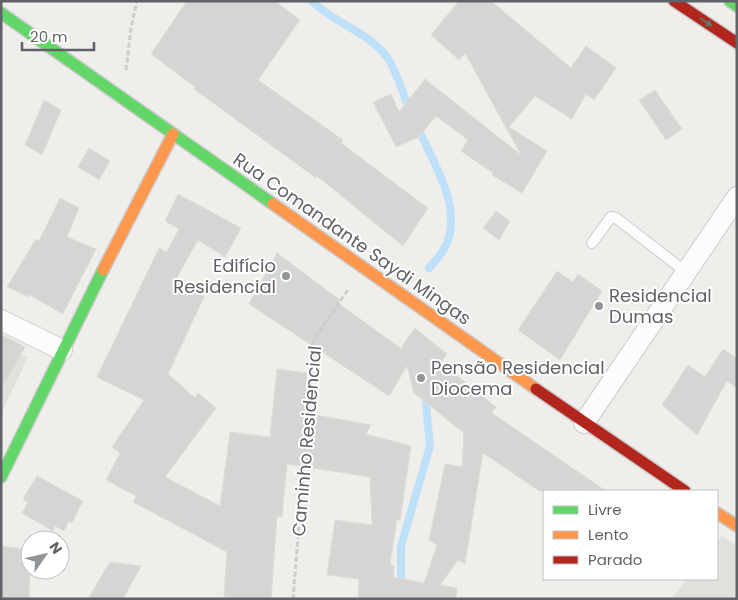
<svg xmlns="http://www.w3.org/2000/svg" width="738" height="600" font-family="Poppins,sans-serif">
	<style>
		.education { fill: #e2e0da }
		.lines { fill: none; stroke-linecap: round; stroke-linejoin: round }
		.stream { stroke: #bfe0f9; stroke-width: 8 }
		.building { fill: #d6d5d3; stroke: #deddd9 }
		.lane-casing { stroke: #cbcccc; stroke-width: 12 }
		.street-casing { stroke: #cbcccc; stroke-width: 22 }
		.fast-casing { stroke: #cacacb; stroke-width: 14 }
		.slow-casing { stroke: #cacacb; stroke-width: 14 }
		.jam-casing { stroke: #cacacb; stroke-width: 14 }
		.path { stroke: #cacfcc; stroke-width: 3; stroke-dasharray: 5 2.5; stroke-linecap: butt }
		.lane { stroke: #fdfcfc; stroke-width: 10 }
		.street { stroke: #fdfcfc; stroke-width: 20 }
		.fast { stroke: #63d668; stroke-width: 11 }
		.slow { stroke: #ff974d; stroke-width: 11 }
		.jam { stroke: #b3261e; stroke-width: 11 }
		.oneway { fill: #607468 }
		.poi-dot { fill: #919496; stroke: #fff; stroke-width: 2 }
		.labels { text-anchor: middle; stroke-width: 4; stroke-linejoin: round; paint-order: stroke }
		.street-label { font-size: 18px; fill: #5f6368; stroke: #fff }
		.poi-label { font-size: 18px; fill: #5f6368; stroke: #fff; text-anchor: start }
	</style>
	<rect width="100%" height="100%" fill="#efeeea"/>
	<path class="education" d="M1,344L28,357L1,414Z
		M722,536L737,546V599H676L673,596L687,579H717V543Z"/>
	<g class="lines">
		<path class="stream" d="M312,1C334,23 368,32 387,57C396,70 404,96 410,111
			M417,126C432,161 462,204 447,243C444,252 435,261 429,268
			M401,589V546L430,446L425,392"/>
	</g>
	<path class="building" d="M187,1H275L300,20L258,80L343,140L341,143L428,208L403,246L317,176L316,178L194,89L195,87L151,54Z
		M459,1H491L571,68L586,46L616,68L594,100L586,94L572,119L535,96L509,127L547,151L522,193L492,175L493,173L461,151L468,140L436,116L419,137L396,147L373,102L391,94L399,112L425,79L521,155L465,53L459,60L431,35Z
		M655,90L682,129L666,140L639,100Z
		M44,100L61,110L42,155L25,145Z
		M89,148L110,161L99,180L78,167Z
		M178,194L241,228L225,257L198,240L175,281L204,297L168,374L195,398L198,393L216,408L165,477L220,506L230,432L270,437L277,369L307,373L305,413L371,425L366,434L411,446L400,521L397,519L390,564L394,566L393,577L424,583L437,545L429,540L445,464L462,467L464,433L414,393L407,366L389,396L249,304L277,253L340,300L338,303L403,350L402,346L415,328L447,354L441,363L496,407L492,413L606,491H539L483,453L465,564L458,560L440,585L457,588L456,599H358L359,579L327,575L335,520L372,525L370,477L287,464L282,517L277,516L271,599H238L224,596L227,552L133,502L136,496L106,480L120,453L112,447L144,400L97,377L159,248L167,252L179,229L165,221Z
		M60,198L79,208L67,237L96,249L63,314L30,295L29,297L7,287L36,239L39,241Z
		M496,211L510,221L499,240L483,228Z
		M557,271L573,282L578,274L602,291L560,360L518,330Z
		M1,334L25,347L1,390Z
		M723,349L737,359V388L727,381L697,435L662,405L688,365L705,377Z
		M37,476L83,501L72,523L69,521L64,531L55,526L53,531L22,513L28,502L23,499Z
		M1,546L30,550L29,599H1Z
		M110,562L141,566L123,599H88Z"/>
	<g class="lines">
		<defs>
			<path id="lane" d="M592,243L611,217L616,218L686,272"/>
			<path id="street" d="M1,320L62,350
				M584,423L737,197"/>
			<path id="fast" d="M730,1L737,6
				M1,13L273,204
				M1,477L103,270"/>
			<path id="slow" d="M273,204L536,389
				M103,270L173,134
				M717,513L737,526"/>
			<path id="jam" d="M674,1L737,43
				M536,389L685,491"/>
		</defs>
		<use href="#lane" class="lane-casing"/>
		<use href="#street" class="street-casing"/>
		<use href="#fast" class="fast-casing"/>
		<use href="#slow" class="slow-casing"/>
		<use href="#jam" class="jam-casing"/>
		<path class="path" d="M126,70L131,28L137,1
			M293,599L314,340L349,288"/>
		<use href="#lane" class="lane"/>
		<use href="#street" class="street"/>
		<use href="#fast" class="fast"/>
		<use href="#slow" class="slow"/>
		<use href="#jam" class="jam"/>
	</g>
	<defs><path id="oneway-solid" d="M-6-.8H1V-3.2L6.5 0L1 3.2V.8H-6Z" transform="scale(1.25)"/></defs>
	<use class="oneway" href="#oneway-solid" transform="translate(706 22) rotate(34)"/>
	<g class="poi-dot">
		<circle cx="286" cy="276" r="5"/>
		<circle cx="599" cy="306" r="5"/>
		<circle cx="421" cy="378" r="5"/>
	</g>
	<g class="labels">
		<g class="street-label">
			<text transform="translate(352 239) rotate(35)" y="6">Rua Comandante Saydi Mingas</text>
			<text transform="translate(307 441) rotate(-85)" y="6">Caminho Residencial</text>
		</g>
		<g class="poi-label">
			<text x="276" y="272" text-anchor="end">Edifício<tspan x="276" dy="21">Residencial</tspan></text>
			<text x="609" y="302">Residencial<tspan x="609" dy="21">Dumas</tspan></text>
			<text x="431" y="374">Pensão Residencial<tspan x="431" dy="21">Diocema</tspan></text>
		</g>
	</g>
	<rect width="738" height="600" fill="none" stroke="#5f6368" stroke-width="5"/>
	<rect x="543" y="490" width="175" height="90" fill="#ffffff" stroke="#bfc1c3"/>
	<rect x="553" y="506" width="25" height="8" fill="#63d668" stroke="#bfc1c3"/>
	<text x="588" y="515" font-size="15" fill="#5f6368">Livre</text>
	<rect x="553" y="531" width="25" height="8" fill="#ff974d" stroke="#bfc1c3"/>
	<text x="588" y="540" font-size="15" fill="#5f6368">Lento</text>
	<rect x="553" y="556" width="25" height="8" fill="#b3261e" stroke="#bfc1c3"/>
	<text x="588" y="565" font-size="15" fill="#5f6368">Parado</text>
	<g transform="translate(45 555) rotate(56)"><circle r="24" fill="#ffffff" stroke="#bfc1c3"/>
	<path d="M0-4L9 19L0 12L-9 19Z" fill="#919496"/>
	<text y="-8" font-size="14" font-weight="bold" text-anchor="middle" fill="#5f6368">N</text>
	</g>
	<path d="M22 42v8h72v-8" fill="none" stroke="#5f6368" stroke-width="2.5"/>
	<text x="30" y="42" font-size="15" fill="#5f6368" stroke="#ffffff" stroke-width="4" paint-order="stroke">20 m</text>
</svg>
